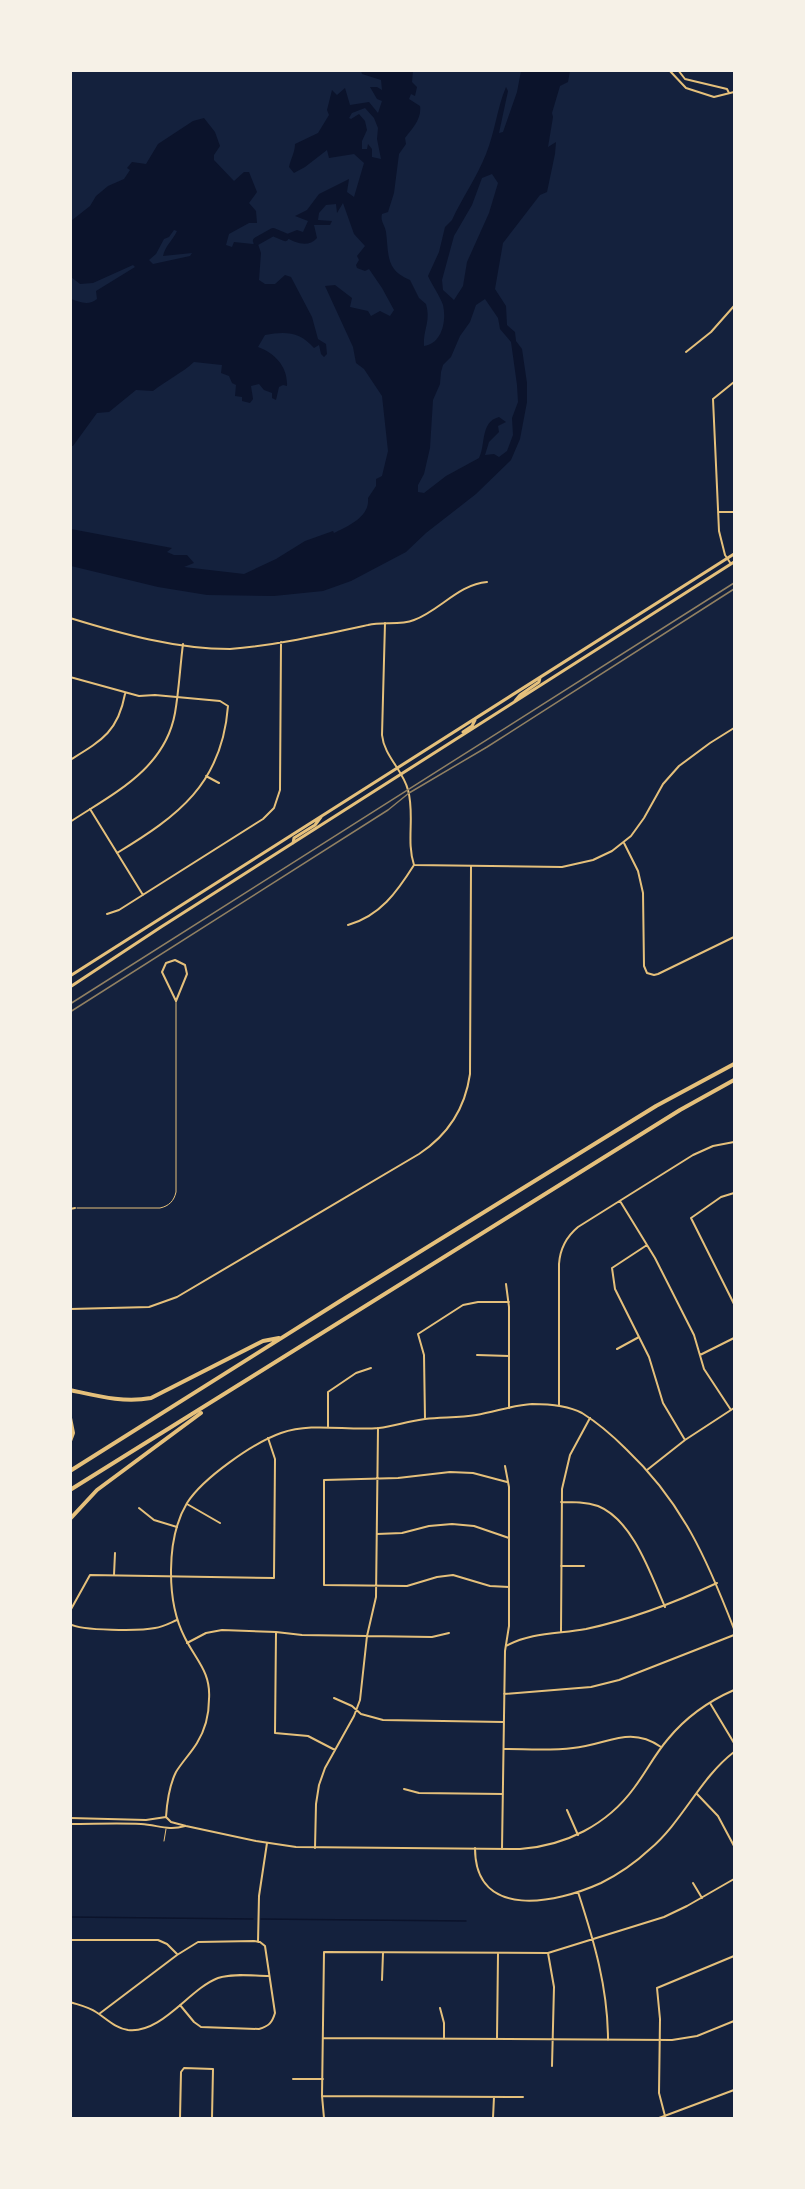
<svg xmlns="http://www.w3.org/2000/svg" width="805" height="2189" font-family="'Fira Sans',sans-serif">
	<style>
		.water { fill: #0b132b; fill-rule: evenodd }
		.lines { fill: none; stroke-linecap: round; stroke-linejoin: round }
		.stream { stroke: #0b132b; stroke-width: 1.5 }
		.river { stroke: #0b132b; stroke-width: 8 }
		.service { stroke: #e5c07b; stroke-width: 1 }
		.minor { stroke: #e5c07b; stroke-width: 2 }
		.tertiary { stroke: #e5c07b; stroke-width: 2 }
		.secondary { stroke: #e5c07b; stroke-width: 3 }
		.motorway { stroke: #e5c07b; stroke-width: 4 }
		.tram { stroke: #918062; stroke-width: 1.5 }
		.rail { stroke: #918062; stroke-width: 1.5 }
	</style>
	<rect width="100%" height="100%" fill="#14213d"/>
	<path class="water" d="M361,71H413L412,82L417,87L415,96L411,94L409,99L420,106C422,119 412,129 405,138L406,144L399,154L394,193L388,212L382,214C380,221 385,225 386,232C389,254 385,270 410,280L419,298L426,304C431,322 423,329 424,346C441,344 447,322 443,305C440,296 432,285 428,276L439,252L445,227L452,220C462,198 477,177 486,154C495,132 497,108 506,87L508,91L499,133L503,132L517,92L521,71H570L568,82L560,86L552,113L553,117L548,147L556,142L555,154L547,192L540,195L503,243L495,289L506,306L507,325L515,332L516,341L522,349L527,383V402L520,439L511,460L476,494L426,533L406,552L351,581L323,591L274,596L207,595L158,587L71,566V529L172,548L167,552L174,555H187L194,563L184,567L244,574L276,559L305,541L333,531L334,533C348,526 370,517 368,498L376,486V479L382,476L388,451L382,396L364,369L356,363L353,347L325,286L335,285L352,298L350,307L368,311L371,316L380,311L390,316L394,310L382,288L369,269L365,271L357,268L356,265L359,260L357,256L365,246L354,234L343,203L337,213L336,204L326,205L319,213L318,220L332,221L330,225H314L317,238C308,248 296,243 285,237L287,234L297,230L303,232L308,221L295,216L307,210L319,194L349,179L347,192L354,197L364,163L354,154L329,158L327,150L305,167L294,173L289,167C291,158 295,152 295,144L318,133L329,115L327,110L332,90L337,95L345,88L350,105L369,102L378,113L382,101L377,99L370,87H377L382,90L381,80L362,74ZM365,108L374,118L378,128L377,139L381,159L372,157V149L368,144L367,149H362V141L367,130L365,121L359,114L351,119L349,118L352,113ZM492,174L498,183L489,213L467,262L463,286L454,300L443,290L442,280L454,236L472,205L482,178ZM485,299L498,318L500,329L511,342L517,385L518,402L512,418L513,435L507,451L499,457L494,454L485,455L489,442L499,432L498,426L506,422L499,417C480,422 486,444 479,458L446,476L424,493L418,492V485L424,474L430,448L433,400L440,384L441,372L443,365L451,357L460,336L470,322L476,305Z
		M204,118L215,132L220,146L214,155V160L234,181L244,172H249L257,192L249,203L256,211L257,223H249L229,234L226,245L232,247L234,242L253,244L257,241L261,253L259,280L265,284H275L285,275L291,277L312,317L318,339L326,344L327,354L324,357L321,354L319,345L314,348C300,332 286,331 265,335L258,347C275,353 288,367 287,386L283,385L279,387L276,400L272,398V393L264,390L259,384L251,386L253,399L250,403L242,401V397L235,396L236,385L232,383L229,376L221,373L222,365L194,362C182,373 167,380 153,391L136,390L109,412L97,413L73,446H71V299C79,302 89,306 97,299L96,291L135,267L133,265L93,283L80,284L71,277V221L90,206L96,196L108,186L124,179L130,170L127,168L132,162L146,164L158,144L193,121ZM174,230L177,231C173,240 165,246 163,256L192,253L190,256L153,264L149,260L156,254L164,239L169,237Z"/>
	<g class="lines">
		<path class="stream" d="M70,1917L253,1919
			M261,1919L466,1921"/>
		<path class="river" d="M257,241L273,232L285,237"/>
		<path class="service" d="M77,1208H160C169,1206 174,1201 176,1192V1001
			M164,1841L166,1829"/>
		<path class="minor" d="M669,70L686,88L714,97L734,92
			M678,70L685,79L727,89L729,93
			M686,352L711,332L734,306
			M718,512H734
			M731,564L725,555L719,531L713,399L734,382
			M70,618C122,634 176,649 230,649C277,645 322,635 368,625C383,621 399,626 414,620C439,611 459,584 487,582
			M70,677L139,696L155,695L220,701L228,706C222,784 178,816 117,853
			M70,760C101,741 118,732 125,694
			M206,776L219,783
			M90,809L143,895
			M107,914L119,910L263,819L274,808L280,790L281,642
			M348,925C380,916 397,892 414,865
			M175,960L185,965L187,974L176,1001L162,972L166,963Z
			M734,1193L721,1197L691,1218L734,1304
			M620,1201L655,1258L694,1335L704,1369L731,1410
			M70,1209L75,1208
			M647,1245L612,1268L615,1289L649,1357L663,1403L685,1440
			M506,1284L509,1307V1408
			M70,1309L149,1307L177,1297L419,1154C448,1135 465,1109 470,1074L471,866
			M617,1349L639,1337
			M477,1355L509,1356
			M700,1355L734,1338
			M559,1405V1264C560,1249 566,1237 578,1227L693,1155L713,1146L734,1142
			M425,1419L424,1355L418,1334L463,1305L478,1302H509
			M328,1427V1392L356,1373L371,1368
			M647,1470L685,1440L734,1408
			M507,1482L473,1473L450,1472L398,1478L324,1480V1585L407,1586L437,1577L453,1575L490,1586L509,1587
			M561,1502C574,1502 586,1502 598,1506C633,1520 651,1575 665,1607
			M187,1504L220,1523
			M139,1508L154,1520L177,1527
			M377,1534L402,1533L429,1526L452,1524L474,1526L509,1538
			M561,1566H584
			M114,1575L115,1553
			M70,1611L90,1575L274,1578L275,1459L268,1438
			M70,1624C81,1631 141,1631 155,1628C163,1627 170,1623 177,1620
			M561,1631L562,1489L570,1455L590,1418
			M276,1632L275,1733L308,1736L335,1750
			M187,1643L206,1633L222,1630L276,1632L302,1635L432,1637L449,1633
			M506,1646C531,1632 559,1634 586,1629C633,1619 674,1603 717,1583
			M504,1694L591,1687L619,1680L734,1635
			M334,1698L352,1706L361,1714L383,1720L503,1722
			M710,1703L734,1743
			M504,1749C526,1749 550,1751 573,1748C607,1745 629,1725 661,1747
			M404,1789L419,1793L503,1794
			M697,1794L718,1816L734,1846
			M567,1810L578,1835
			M315,1848L316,1804L319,1785L325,1768L354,1716L360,1700L367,1636L376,1597L378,1428
			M475,1848C475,1921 557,1903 601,1883C619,1874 635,1863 650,1849C683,1821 700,1778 734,1752
			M502,1849L505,1651L509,1626V1487L505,1466
			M693,1883L702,1898
			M578,1892C594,1941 608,1988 608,2040
			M70,1940H158L167,1944L177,1954
			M258,1942L259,1896L267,1843
			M548,1953L554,1987L552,2066
			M382,1980L383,1953
			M70,2002C79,2005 89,2007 96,2012C107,2019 115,2028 128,2030C162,2034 189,1989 218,1978C233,1973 253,1976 269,1976
			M440,2008L444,2023V2039
			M99,2014L177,1955L198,1942L254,1941L260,1942L265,1946L275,2013C272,2023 269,2026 259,2029L201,2027L194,2022L180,2005
			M323,2038L672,2040L697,2036L734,2021
			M497,2038L498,1954
			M293,2079H323
			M322,2096L523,2097
			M665,2116L659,2093L660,2019L657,1988L734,1956
			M180,2118L181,2072L184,2068L213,2069L212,2118
			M324,2118L322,2096L324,1952L548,1953L664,1917L687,1906L734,1879
			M493,2118L494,2097"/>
		<path class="tertiary" d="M385,623L382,735C384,756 403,770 408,790C415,815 406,841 414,865L562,867L593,860L612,851L631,836L644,818L663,784L679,766L710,743L734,728
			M70,822C114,793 165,769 175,713C179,690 180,667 183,644
			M624,843L638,871L643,893L644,966L647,973L654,975L658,974L734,937
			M166,1817C167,1802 169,1786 176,1772C182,1762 191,1753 197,1743C205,1730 209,1714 209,1699C211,1672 196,1660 185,1638C166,1602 166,1538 187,1503C203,1478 253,1443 281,1433C313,1422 346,1431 379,1428C394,1426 409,1421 425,1419C442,1417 459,1418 476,1415C495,1412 513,1405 532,1404C549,1404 567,1405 582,1413C598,1423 613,1436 626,1449C682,1502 707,1559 734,1629
			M70,1818L146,1820L166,1817L171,1822L186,1826L256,1841L296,1847L520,1849C565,1846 607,1825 634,1788C646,1772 655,1754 668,1739C686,1717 709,1701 734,1690
			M70,1824C94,1824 117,1823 141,1824C158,1825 168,1831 185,1826
			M659,2118L734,2090"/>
		<path class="secondary" d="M515,701L520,695L539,682L540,678
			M463,732L472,726L475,720
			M293,843L294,838L315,825L321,817
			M70,976L734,554
			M70,987L161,927L734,562"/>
		<path class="motorway" d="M70,1390C98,1396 123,1403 151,1398L263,1341L279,1338
			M70,1418L73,1433L70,1441
			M70,1471L345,1298L656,1106L734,1064
			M70,1490L680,1110L734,1080
			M70,1519L97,1490L201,1413"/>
		<path class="tram" d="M70,1004L734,583"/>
		<path class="rail" d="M70,1012L388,810L409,793L487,747L734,589"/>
	</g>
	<rect width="805" height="2189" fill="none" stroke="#f6f1e7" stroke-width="144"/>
</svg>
